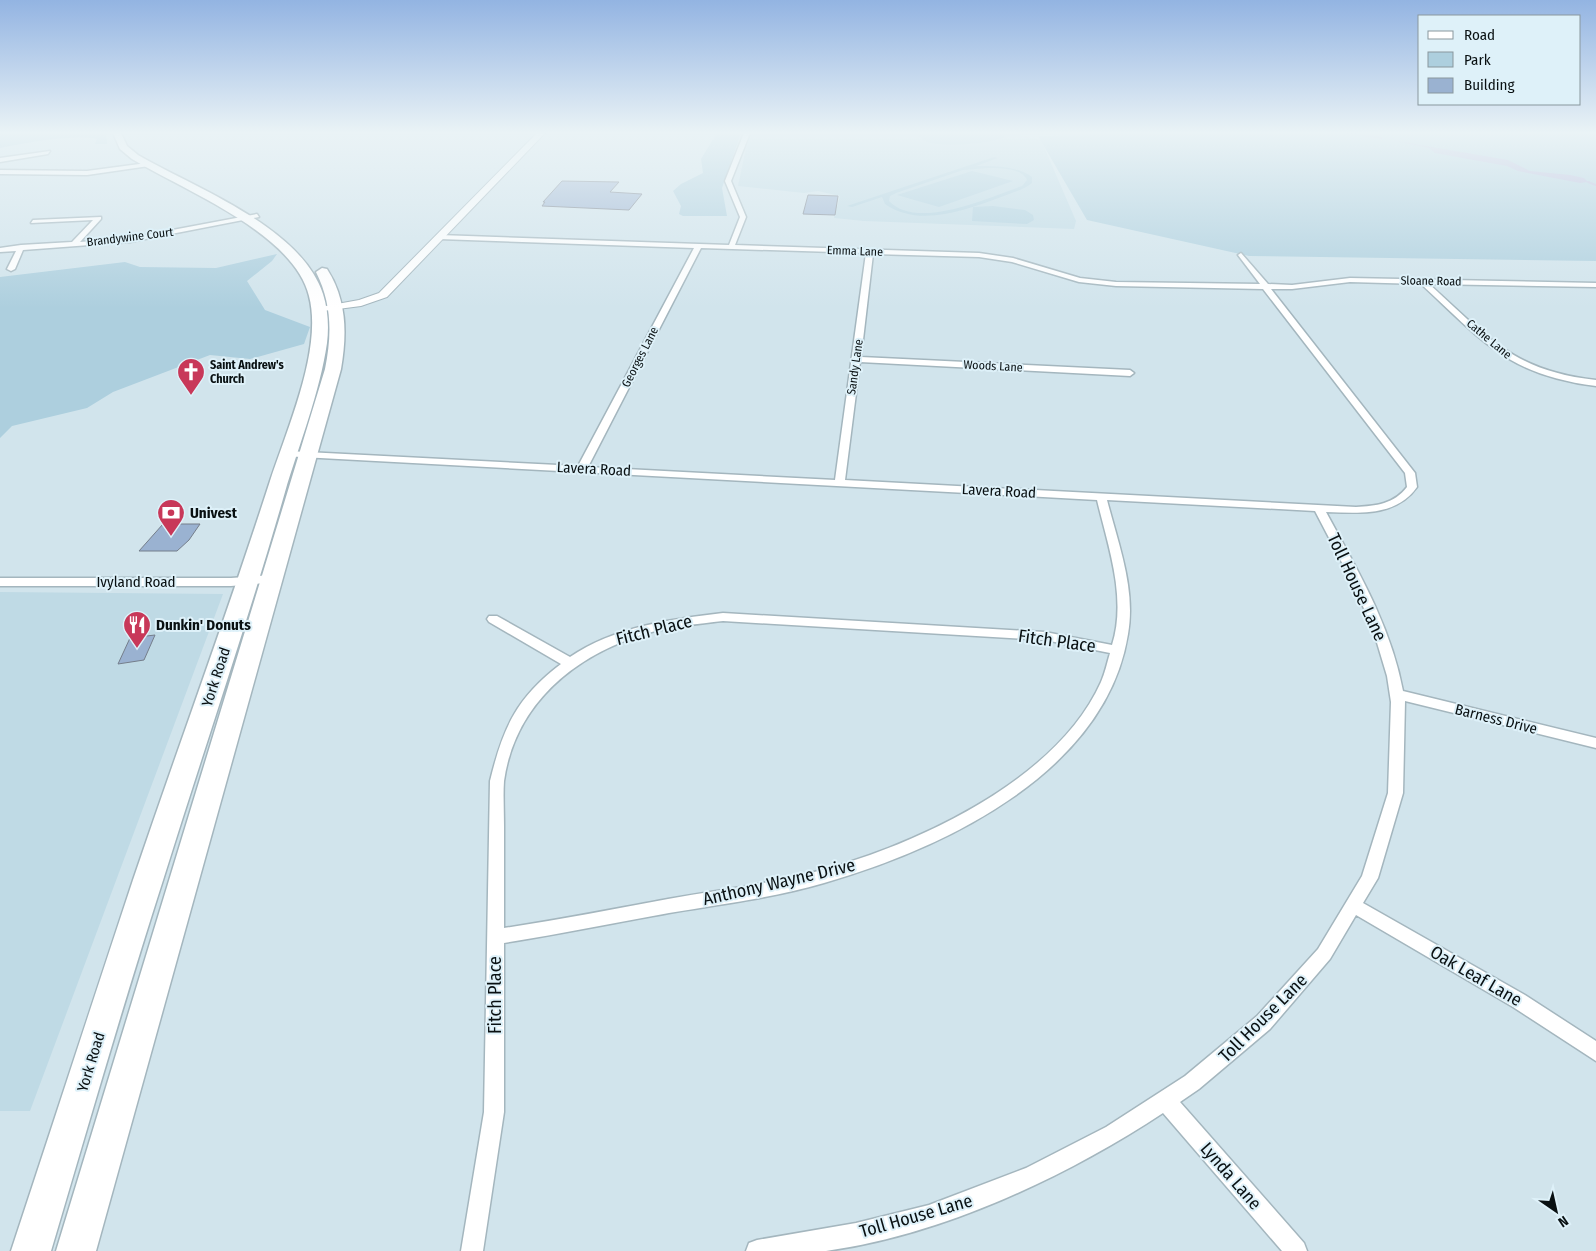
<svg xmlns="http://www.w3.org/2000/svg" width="1596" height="1251" font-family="'Fira Sans Condensed',sans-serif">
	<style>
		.built { fill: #bfdae5 }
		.green { fill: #adcfde; fill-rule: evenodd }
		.water { fill: #b4b4d9 }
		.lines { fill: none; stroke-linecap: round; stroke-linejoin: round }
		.stream { stroke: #b4b4d9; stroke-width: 2 }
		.building { fill: #9ab2d1; stroke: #757e8b }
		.street-casing { stroke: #a4b6be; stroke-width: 3 }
		.secondary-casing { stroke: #a4b6be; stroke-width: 2 }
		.highway-casing { stroke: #a4b6be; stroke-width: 3 }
		.street { fill: #fff; fill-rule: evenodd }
		.secondary { fill: #fff; fill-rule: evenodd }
		.highway { fill: #fff; fill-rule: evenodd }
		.labels { text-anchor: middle; stroke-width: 4; stroke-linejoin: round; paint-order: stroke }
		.far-street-label { font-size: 12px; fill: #091012; stroke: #def1f9 }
		.far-poi-label { font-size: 12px; font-weight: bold; fill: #091012; stroke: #def1f9; text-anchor: start }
		.street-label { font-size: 15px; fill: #091012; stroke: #def1f9 }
		.poi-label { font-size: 15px; font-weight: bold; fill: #091012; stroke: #def1f9; text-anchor: start }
		.near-street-label { font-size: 18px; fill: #091012; stroke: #def1f9 }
	</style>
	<rect width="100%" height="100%" fill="#d1e4ec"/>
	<path class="built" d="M752,133H1010L1041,140L1076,221L1074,229L864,221L834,218L840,196L818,191L804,193L738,186L746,148Z
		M0,592L223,594L30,1111H0Z"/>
	<path class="green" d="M0,133H106L107,144H95L97,139C73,134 25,143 0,148Z
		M717,133H741L722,188L727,216H683L679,214L681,206L673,191L681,184L703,173L701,159Z
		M914,133H1004V137C992,144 940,147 927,142C922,140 918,135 914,133Z
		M1093,133H1596V261L1249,256L1087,220L1038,136L1094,135Z
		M994,157L998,158L976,166C994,166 1017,166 1032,177V183C1024,190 1011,193 1001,197C966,210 919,228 885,204L882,197L852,207L847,206ZM988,168C1000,168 1022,168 1027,180L1022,186C990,197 917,231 889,201L890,196L896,193L963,170Z
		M972,171L1013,181L939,207L897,195Z
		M993,206L1025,210L1033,215L1034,220L1027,224L972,221L973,207Z
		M277,254L272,261L247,281L265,310L310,327L304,344L250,359L210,355L113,392L87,408L12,426L0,438V277L125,262L140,267L216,268Z"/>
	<path class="water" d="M1391,140L1508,160L1530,171L1570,175L1584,178L1588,182L1580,183L1518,171L1507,166L1435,153L1429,148Z"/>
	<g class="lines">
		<path class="stream" d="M1348,133L1381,138
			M1588,182L1596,185"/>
	</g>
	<path class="building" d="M562,181L619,182L610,192L642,194L629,210L542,206L545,202H543Z
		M808,195L838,196L835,215L803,214Z
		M163,524H200L189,540L177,551H139Z
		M155,635L144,660L118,664L130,638Z"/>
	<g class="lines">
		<defs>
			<path id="street" d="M744,133H750L731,181L746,217L735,245L979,253L1013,258L1080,278L1116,282L1260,284L1238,255L1241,253L1268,284L1292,285L1350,278L1596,283V287L1429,284C1488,337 1513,371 1596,380V386C1507,375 1482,340 1421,284L1350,282L1292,289H1271L1415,473L1417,487C1396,517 1359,513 1326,512C1357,569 1391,626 1403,691L1596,738V748L1405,701L1403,793L1378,878L1363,903L1525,995L1596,1041V1061L1513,1007L1356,915L1330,959L1270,1029L1199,1089L1180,1102L1304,1243L1307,1251H1282L1163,1113C1066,1177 942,1235 826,1251C800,1251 772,1251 746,1251L749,1243L757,1240L856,1223L929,1205L1026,1168L1106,1127L1185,1076L1257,1016L1318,949L1362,876L1388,793L1391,702L1387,676L1372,626L1350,578L1315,511L1107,500C1118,543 1136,589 1128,634C1106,772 945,848 824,883C773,898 721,904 669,913C614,923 559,934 504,943V1112L483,1251H461L484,1112L490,781C503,728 516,698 561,664L489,622L487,619L489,616H497L570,657C614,627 671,619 723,613L1045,632L1112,645C1127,598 1108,546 1097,500L283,456L282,454L287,451L578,466L694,248L439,239L436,237L439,235L729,245L740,217L725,181ZM701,248L866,253L835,480L588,467ZM873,254L979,257L1012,262L1079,282L1116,286L1263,289L1405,473L1407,487C1394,504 1376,506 1356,507L845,480L860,362L1130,376L1134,373L1130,370L861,357ZM723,621L1045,640L1110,653C1107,663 1105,673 1101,682C1056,783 907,850 806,874C760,885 714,891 668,899C613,909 559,920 504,928C504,894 504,860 504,826C504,811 503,795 504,781C515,703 576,654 648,633C673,626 698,624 723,621Z
				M50,151L48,154L0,162V158Z
				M147,163L149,166L87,175L0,174V170L87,171Z
				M257,214L259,217L130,242L23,250L15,269L11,271L7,269L16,251L0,252V248L21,245L72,242L93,220L31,223L33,220L101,217V219L80,242L130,238Z
				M271,575L277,579L275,582L231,586H0V578H231Z"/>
			<path id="secondary" d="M537,133H545L387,297L361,306L315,312V308L359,300L379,293Z"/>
			<path id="highway" d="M113,133H121L127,146L138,155C195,188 301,227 323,294C328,309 329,327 327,343C320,392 299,445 285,492C248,621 204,749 164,877C124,1001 88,1126 51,1251H11C52,1127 92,1003 133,880C178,747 227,615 270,481C287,429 323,349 309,296C294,233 183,190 132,159L120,149Z
				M322,268L327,269C347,300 347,334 341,369L96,1251H56L325,369C332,334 332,304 316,272Z"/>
		</defs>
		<use href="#street" class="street-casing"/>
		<use href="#secondary" class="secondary-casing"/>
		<use href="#highway" class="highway-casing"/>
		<use href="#street" class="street"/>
		<use href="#secondary" class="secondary"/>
		<use href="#highway" class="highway"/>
	</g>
	<linearGradient id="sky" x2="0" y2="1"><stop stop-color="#93b4e2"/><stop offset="0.43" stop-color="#eaf3f6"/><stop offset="1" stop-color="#eaf3f6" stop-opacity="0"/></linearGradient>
	<rect width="1596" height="308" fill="url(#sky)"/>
	<defs>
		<symbol id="church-pin" viewBox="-11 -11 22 30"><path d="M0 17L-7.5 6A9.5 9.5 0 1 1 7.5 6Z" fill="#c83859" stroke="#def1f9"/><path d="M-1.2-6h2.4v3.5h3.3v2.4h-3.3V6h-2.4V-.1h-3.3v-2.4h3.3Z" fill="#fff"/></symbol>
		<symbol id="bank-pin" viewBox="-11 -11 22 30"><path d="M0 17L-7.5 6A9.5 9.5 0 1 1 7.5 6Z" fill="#c83859" stroke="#def1f9"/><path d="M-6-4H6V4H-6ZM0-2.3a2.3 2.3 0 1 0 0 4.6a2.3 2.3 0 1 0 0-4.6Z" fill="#fff"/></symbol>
		<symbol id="restaurant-pin" viewBox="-11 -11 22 30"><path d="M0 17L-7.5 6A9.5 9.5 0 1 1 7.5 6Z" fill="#c83859" stroke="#def1f9"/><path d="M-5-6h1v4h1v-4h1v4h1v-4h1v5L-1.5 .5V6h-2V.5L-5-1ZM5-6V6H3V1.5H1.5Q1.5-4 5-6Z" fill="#fff"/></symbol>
	</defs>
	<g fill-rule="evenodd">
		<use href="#church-pin" x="175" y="356" width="32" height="43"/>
		<use href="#bank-pin" x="155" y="497" width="32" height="43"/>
		<use href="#restaurant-pin" x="121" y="609" width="32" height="43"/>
	</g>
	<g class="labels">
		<g class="far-street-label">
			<text transform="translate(130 237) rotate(-7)" y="4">Brandywine Court</text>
			<text transform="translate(855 251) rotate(2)" y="4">Emma Lane</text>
			<text transform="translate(1431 281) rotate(1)" y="4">Sloane Road</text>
			<text transform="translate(1489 339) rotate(40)" y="4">Cathe Lane</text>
			<text transform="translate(640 357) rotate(-63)" y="4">Georges Lane</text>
			<text transform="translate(993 366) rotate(3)" y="4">Woods Lane</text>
			<text transform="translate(855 367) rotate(-82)" y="4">Sandy Lane</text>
		</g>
		<g class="far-poi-label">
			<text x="210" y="369">Saint Andrew's<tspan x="210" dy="14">Church</tspan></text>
		</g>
		<g class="street-label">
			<text transform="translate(594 469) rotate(3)" y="5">Lavera Road</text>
			<text transform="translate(999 491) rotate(3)" y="5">Lavera Road</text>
			<text x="136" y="587">Ivyland Road</text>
			<text transform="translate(216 677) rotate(-72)" y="5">York Road</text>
			<text transform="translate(1496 719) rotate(14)" y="5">Barness Drive</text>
			<text transform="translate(91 1062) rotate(-73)" y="5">York Road</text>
		</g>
		<g class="poi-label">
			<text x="190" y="518">Univest</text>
			<text x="156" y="630">Dunkin' Donuts</text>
		</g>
		<g class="near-street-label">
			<text transform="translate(1357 587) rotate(65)" y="6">Toll House Lane</text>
			<text transform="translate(654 630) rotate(-14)" y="6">Fitch Place</text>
			<text transform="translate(1057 641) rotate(8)" y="6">Fitch Place</text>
			<text transform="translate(779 882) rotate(-13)" y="6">Anthony Wayne Drive</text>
			<text transform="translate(1476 976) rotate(30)" y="6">Oak Leaf Lane</text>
			<text transform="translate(495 995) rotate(-90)" y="6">Fitch Place</text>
			<text transform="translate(1263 1018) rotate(-45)" y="6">Toll House Lane</text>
			<text transform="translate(1231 1176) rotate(49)" y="6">Lynda Lane</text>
			<text transform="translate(916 1216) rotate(-16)" y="6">Toll House Lane</text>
		</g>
	</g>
	<rect x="1418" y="15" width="162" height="90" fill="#def1f9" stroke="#89979d"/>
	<rect x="1428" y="31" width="25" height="8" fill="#ffffff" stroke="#89979d"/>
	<text x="1464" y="40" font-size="15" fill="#091012">Road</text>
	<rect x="1428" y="52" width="25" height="15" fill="#adcfde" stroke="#89979d"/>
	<text x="1464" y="65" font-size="15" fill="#091012">Park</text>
	<rect x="1428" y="78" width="25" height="15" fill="#9ab2d1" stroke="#89979d"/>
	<text x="1464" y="90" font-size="15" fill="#091012">Building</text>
	<g transform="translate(1556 1211) rotate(146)" stroke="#def1f9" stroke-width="4" paint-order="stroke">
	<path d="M0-4L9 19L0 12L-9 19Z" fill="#091012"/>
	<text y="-8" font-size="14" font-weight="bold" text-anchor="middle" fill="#091012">N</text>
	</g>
</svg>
